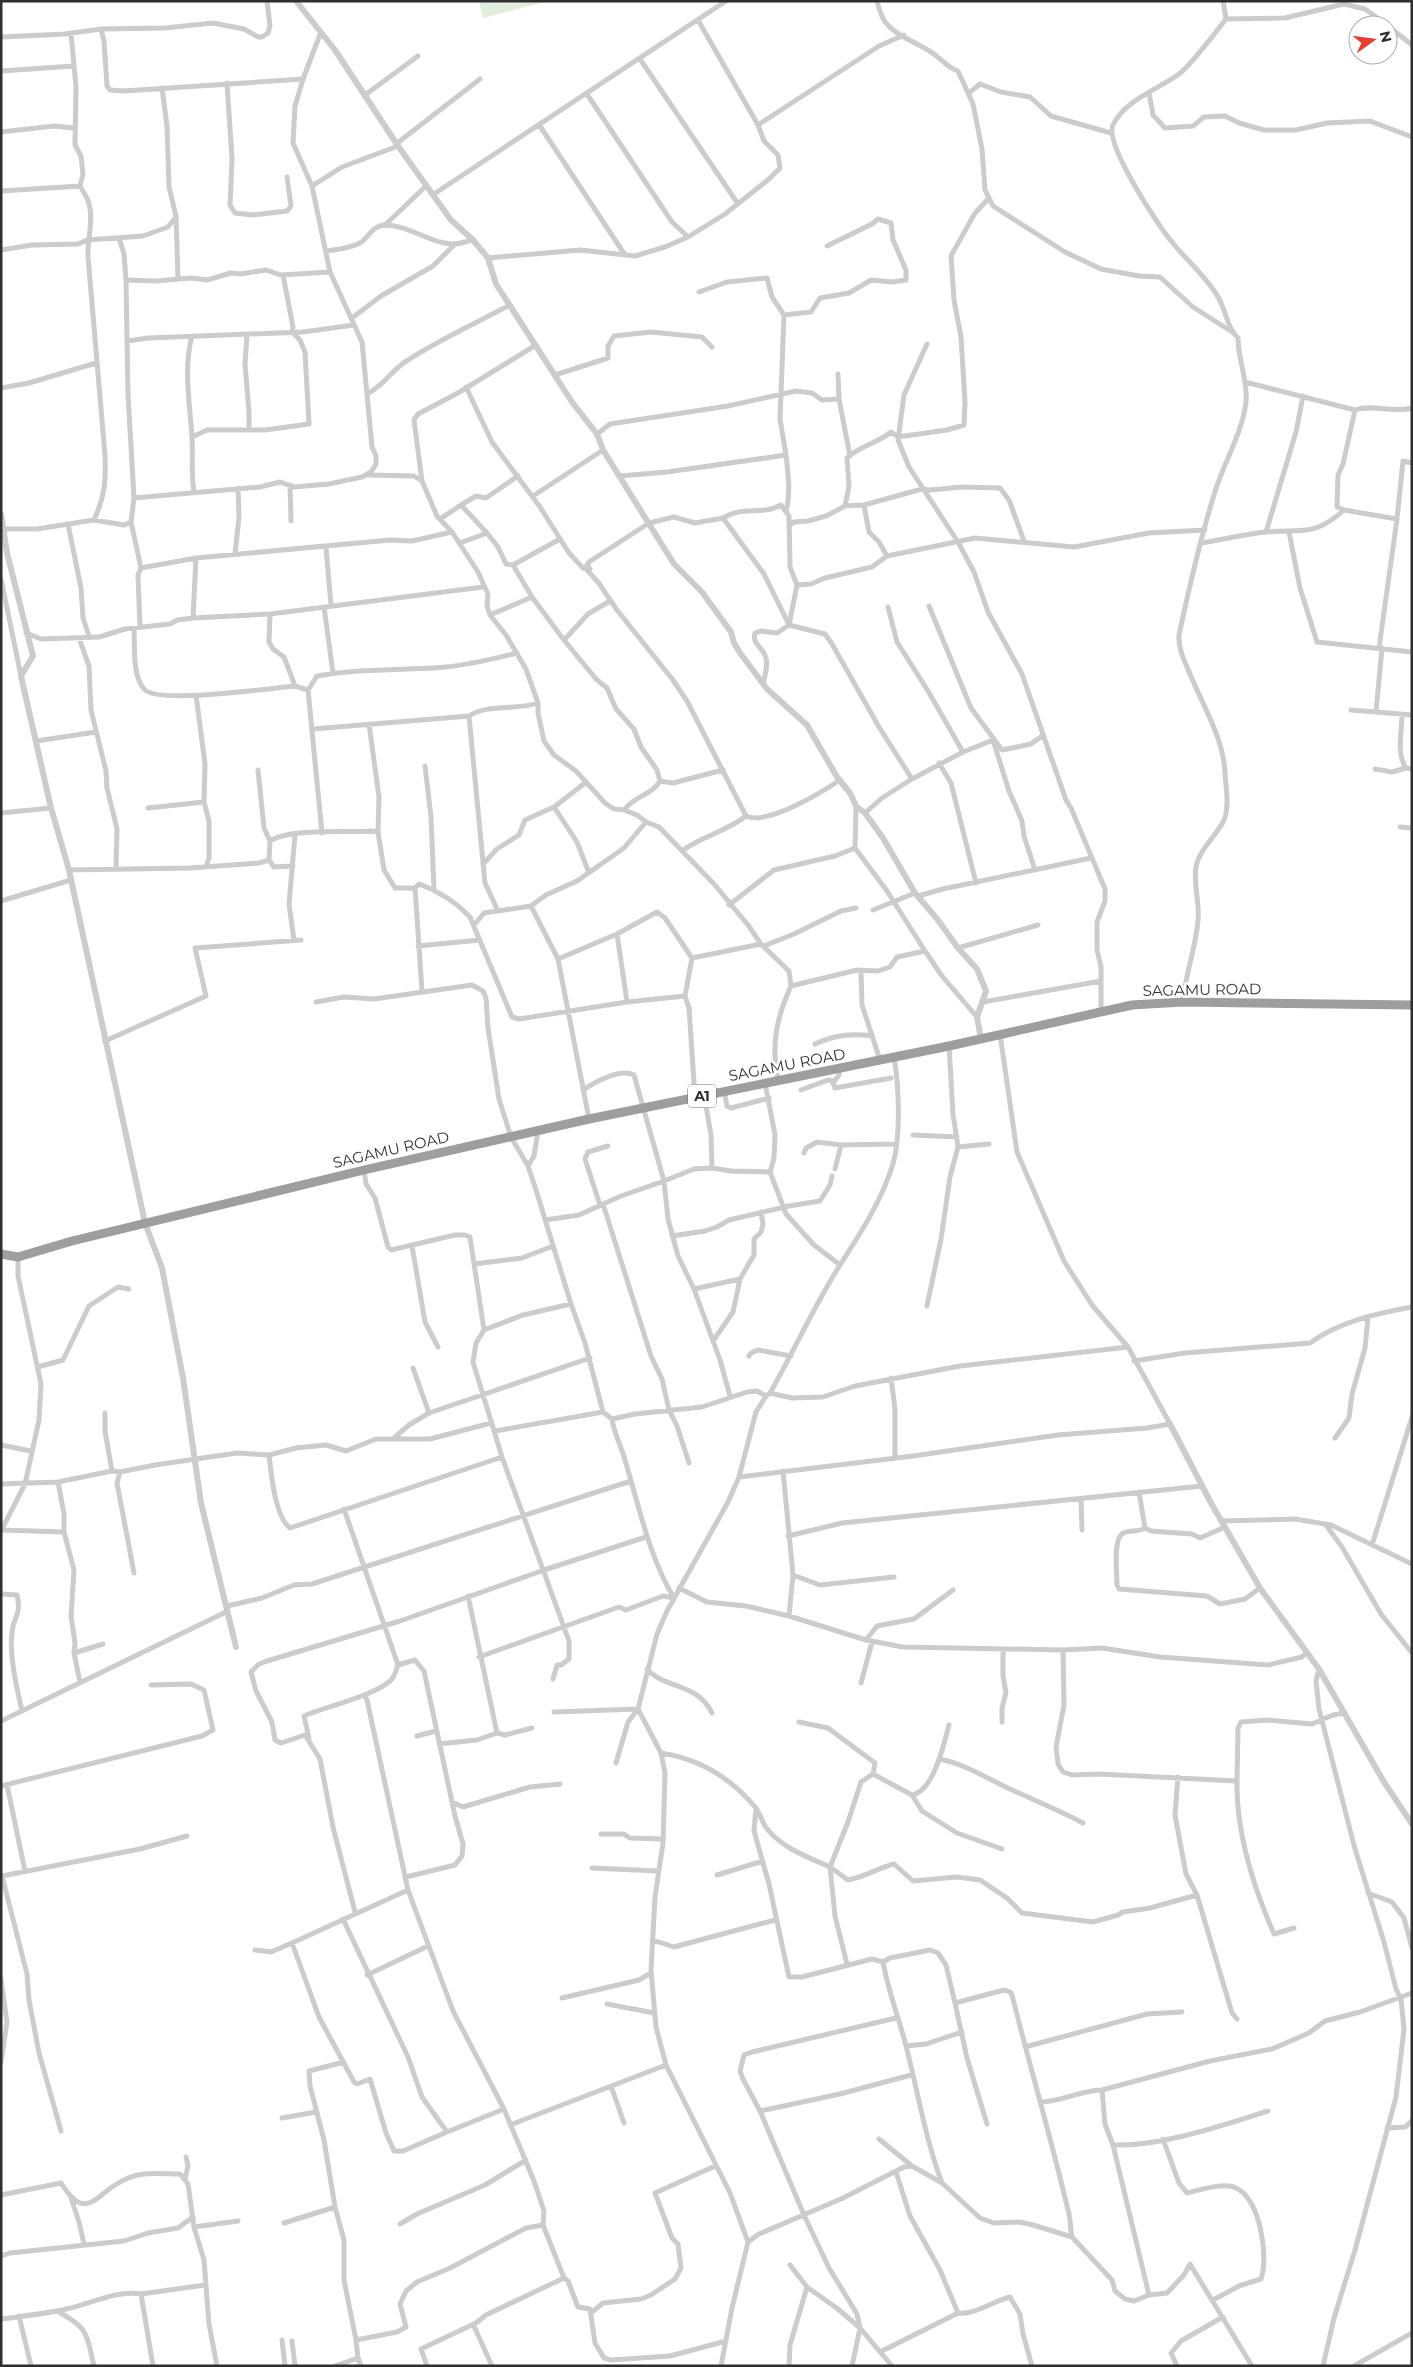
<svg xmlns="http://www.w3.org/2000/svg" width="1413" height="2367" font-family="Montserrat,sans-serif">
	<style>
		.green { fill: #e3eddd }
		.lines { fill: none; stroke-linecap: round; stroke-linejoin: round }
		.minor { stroke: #ccc; stroke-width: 5 }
		.tertiary { stroke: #ccc; stroke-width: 6 }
		.trunk { stroke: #9e9e9e; stroke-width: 9 }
		.labels { text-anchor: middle; stroke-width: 5; stroke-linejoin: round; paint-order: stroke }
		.shield { fill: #fff; stroke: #6d6d6d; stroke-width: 1 }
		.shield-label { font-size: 14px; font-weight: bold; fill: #2f2f2f }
		.street-label { font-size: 15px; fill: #2f2f2f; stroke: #fff }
	</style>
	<rect width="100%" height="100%" fill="#fff"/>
	<path class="green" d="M479,1H549L483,18Z"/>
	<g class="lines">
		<path class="minor" d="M877,1C879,9 881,17 886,23C899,39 924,44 939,58C946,64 949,68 958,71L973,104L982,149L985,190L993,206L1065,252L1101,269L1139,276L1160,277L1193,307L1232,332
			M1226,19L1285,18L1344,4L1365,9L1387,25
			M698,20L758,125
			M1388,26L1412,45
			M101,29L104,41L107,86L110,90L124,91L303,79
			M71,33L76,87L75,145L81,156L83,174L80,186C83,192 88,198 89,204C94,220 87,241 88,257L105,455C106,481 105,496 94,520
			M1,37L65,34L101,29L165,28L213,23L244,29L258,37H262L268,33L270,26L267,1
			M640,59L738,204
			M1,71L74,66
			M227,83L232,159L230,205L235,213L253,215L287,211L291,206L287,177
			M162,88L167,126L169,187L176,216L178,279
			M969,93L980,84L1001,92L1030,97L1051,116L1111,133
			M1149,93L1153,115L1165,128L1193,126L1204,117L1225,116L1239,123L1264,130H1296L1327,123L1370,121L1412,137
			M587,94L672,222L688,237
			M365,95L418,56
			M540,126L625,255
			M1,132L54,126L74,128
			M396,144L480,79
			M312,186L342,167L398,146
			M1,191L80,186
			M434,194L726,1
			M385,225L427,185
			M119,238L124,254L126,280L128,395L134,498
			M1,250L32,245L78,244L87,240L143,236L168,227L176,217
			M326,251C337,249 349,249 360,243C369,237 372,226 384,225C407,224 433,245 454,244C460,244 467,241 473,240
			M488,258L580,250L635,256L665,247L688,237L725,214L769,179L780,168L778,155L764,141L758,125L879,46L904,35
			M126,280L156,281L191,278L207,280L231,273L240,274L266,270L281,275L330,272
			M699,292L727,282L767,278L772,297L784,315
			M352,318L381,296L433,266L454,245
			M247,335L245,364L249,412V429
			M192,336C183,369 190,404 192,437C193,456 191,474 194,492
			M127,341L148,338L303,332L354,325
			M927,344L904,395L898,440L909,467L958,542L974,572L988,612L1022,674L1066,800L1071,808L1105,889V901L1097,922V950L1101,967V1012
			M838,374L839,399L850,456
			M555,375L608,358V346L614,336L651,332L702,337L712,347
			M1245,382L1355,410C1373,404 1393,413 1412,408
			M466,387L492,442L540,507L569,553L583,568L589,569
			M1,388L29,383L96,363
			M367,394C384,386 392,369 408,360C441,339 476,323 510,305
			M597,434L610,424L728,406L796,391L812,393L822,400L839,399
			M192,437L207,430H265L309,424L305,352L300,340L292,332L293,327L283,275
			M786,455L780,419L784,315L811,312L820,298L849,293L871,280L892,282L906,280V270L893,240L891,223L878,219L872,224L827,246
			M367,475L414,476L422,481L414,420L418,414L458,393L536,345
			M620,476L667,472L786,455C788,474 791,493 786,512
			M422,481L437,516L452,532L478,572L488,594L487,606L490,615L506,635L526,669L538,703V713L544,741L554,755L576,771L605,803L614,809L624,810L637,815L646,822L659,827L714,884L748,925L761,944L789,971L791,986
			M290,485L291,521
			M533,496L603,450
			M461,505L476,496L486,498L518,476
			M864,505L869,532L879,542L887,556
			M845,506L849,486L847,458C859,446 878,443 891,432L898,437L947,430L964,425L965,402L961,337L954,300L951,256L975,213L989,198
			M1344,510L1337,507L1338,475L1343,464L1355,410
			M723,518L695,523L674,517L649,523L589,562L587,565L590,569L587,570L598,582L617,610L673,680L687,701L746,816C767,826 822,792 840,780
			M440,519L461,505L487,533
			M1397,519L1403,461L1412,463
			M131,522L141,568
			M68,524L81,588L83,618L89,636
			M790,525L794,522L808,521L826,516L845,506L864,505L922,489L930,490L962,487L1000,488L1009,500L1024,541
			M1,529H37L94,520L124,525L131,522L134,498L260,487L280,482L294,487L329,484L362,477L371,472L376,464V456L372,447L362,342L330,272L312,186L293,143L295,106L303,79L321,32
			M1266,532L1296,432L1303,396
			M1289,532L1300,588L1317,642L1412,652
			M460,543L487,533L498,547L506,564L513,565L532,597L564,640L596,679L607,688L616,709L634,729L641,747L657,770L660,781C652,795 634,796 624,810
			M1201,543C1222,540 1244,534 1266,532C1302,529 1314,537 1344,510L1397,519L1379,648
			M326,547L331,605
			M235,554L239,517L238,488
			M513,565L560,539
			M1,579L21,676
			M797,585L811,584L825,578L872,567L887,556L975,538L1074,547L1149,533L1205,530
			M929,606L971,708L1002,750L1031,744L1042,736
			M324,607L333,673
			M888,607L897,642L928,691L963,752L912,779
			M270,614L269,642L273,649L284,657L295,686
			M490,615L532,597
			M193,618L196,558
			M140,627L138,575L141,568L196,558L390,540L412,541L452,532
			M134,629C135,647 132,675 144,689C157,705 271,688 295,686L308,690
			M26,633L41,639L99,637L125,629L170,624L177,620L193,618L270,614L483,587
			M79,638L89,666L91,710L106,771L107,788L117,829L116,868
			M564,640L588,614L610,601
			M763,684C765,675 769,663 765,655C761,646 752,644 755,633L761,631L777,633L789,625L797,585L790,567L789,516L781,505C761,516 744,505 723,518L764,574L789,625L825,634L832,644L879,727L912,779L882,798L865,813
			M196,695L205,764L204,802L209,821V858L206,867
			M1351,710L1412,715
			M1376,712L1382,648
			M1402,715C1402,731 1396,754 1406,768L1412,769
			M469,716L485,883L498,911
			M369,724L379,797L378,832L384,870L395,888H415L419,884C438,891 456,902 470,917L512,1017L519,1019L627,1002L685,996
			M313,729L469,716C490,703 515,711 538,703
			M36,741L96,732
			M963,752L993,740L1009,791L1022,821L1024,836L1035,870
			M939,763L951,783L976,883
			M425,766L431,817L434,889
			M1375,769L1392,772L1406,768
			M660,781L673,783L723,770
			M554,807L577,842L589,873
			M148,808L204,802
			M1,813L51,808
			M1400,827L1412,828
			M322,833L308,690L317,676C356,669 395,670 435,668C463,666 490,660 517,653
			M270,841C289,828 346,833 371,831L378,832
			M855,848L887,891L925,951
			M682,851C701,836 726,832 746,816
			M269,860L274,867L293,866
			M483,864L497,849L519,835L525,820L554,807L585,783
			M69,870L190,868L259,863L269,860L270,841L264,828L258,770
			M415,888L422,991
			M918,896L943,889L1091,858
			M1,901L71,880
			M729,905L774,870L835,856L855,848L856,806
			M531,906L558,959L589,1119
			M873,910L915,893
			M474,925L484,913L531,906L546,895L577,881L624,848L646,822
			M617,934L627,1002
			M294,940L289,904L295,835
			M418,946L480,940
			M764,946L794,934L841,911L856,908
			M958,948L1038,925
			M558,959L617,934L657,912L665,918L692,958
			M861,972L862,1005L880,1060
			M316,1002L344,997L374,999L472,985L483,991L486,998L488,1028L499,1099L511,1137L528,1166L536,1190L571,1304L585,1343L603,1412L612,1419L635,1414L702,1407L747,1392L757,1391L766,1396L756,1412L739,1477L728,1502L667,1611L657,1634L638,1709L628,1722L616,1763
			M983,1002L1101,981
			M1183,1002C1185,974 1196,948 1198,920C1200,903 1193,884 1196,867C1199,850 1215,837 1223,822C1230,810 1226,787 1225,774C1224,739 1203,706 1190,674C1185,662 1178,649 1179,635C1189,588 1200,540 1214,495C1223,463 1242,435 1246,402C1248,380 1238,360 1238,338C1227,328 1226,310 1218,297C1206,276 1187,261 1172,242C1158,226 1104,143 1113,125C1125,100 1157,90 1179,74C1192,64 1214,34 1226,19L1223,1
			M105,1041L206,996L195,948L301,940
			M815,1044C834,1035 852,1033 872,1036
			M840,1068L839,1075L833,1083L835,1088L891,1078
			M778,1081C771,1045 776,1019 791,986L857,970L878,971L890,967L897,957L925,951L942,976L977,1017
			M765,1083L775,1135L774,1158L770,1172L786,1214L814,1245L840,1265
			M583,1090C595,1082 620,1068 634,1075L664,1181L694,1169L712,1168L731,1171L770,1172
			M801,1090L828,1080L833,1081
			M724,1091L727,1106L731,1108L769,1098
			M704,1095L711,1135L712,1168
			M695,1097L689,1008L685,996L692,958L761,944
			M913,1135L957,1137
			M958,1147L989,1144
			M804,1153L806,1148L817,1142L841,1145L895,1144
			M528,1166L534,1156L538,1131
			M835,1169L841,1145
			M364,1170L366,1184L375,1198L388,1247L391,1250L455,1235H465L470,1237L484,1330L476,1343L473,1362L502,1457L569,1641V1659L561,1665H557L553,1679
			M603,1204L651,1356L662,1379L669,1410L677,1426L689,1463
			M600,1205L585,1159L588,1152L608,1146
			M545,1220L579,1215L621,1196L664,1181L668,1219L678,1256L694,1289L720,1360L730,1396
			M672,1236L705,1231L717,1227L729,1220L789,1206L820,1201L830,1185L832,1176
			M412,1246L425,1322L438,1347
			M474,1264L522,1258L553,1246
			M694,1289L740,1279L754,1255V1239L761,1232L763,1224L761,1212
			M927,1306L941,1239L950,1177L958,1147L953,1114L949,1046
			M484,1330L523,1315L571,1304
			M713,1341L733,1312L740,1279
			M749,1356L751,1353L758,1350L791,1356
			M1134,1361L1185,1353L1310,1343C1338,1322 1378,1313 1412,1307
			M38,1367L63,1360L89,1306L118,1287L129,1289
			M413,1368L429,1413
			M891,1378L895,1409V1457
			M770,1393L792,1398L823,1397L855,1386L960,1366L1128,1347
			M766,1396L770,1393C794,1351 814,1306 840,1265C860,1234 882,1200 893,1164C901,1136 899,1086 894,1057
			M105,1413V1431L112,1471
			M612,1419C614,1433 621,1446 625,1460C639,1506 649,1557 674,1598
			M495,1431L603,1412
			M394,1438L409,1425L429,1413L590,1358
			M1335,1438L1349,1418L1352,1394L1365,1348L1368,1318
			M1,1445L31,1451
			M269,1455C271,1473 275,1517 290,1528L502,1457
			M783,1471L793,1575L789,1616
			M120,1472L117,1483L134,1573
			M739,1477L913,1456L1058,1435L1147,1428L1170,1424L1128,1347L1092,1305L1064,1261L1017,1152L1000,1034
			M58,1482L64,1514V1532L74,1570L71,1616L75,1643L74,1653L80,1682
			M1,1484L58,1482L112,1471L120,1472L155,1465L237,1453L269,1455L296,1448L326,1445L346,1451L376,1439H430L491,1423
			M1139,1492L1145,1528C1138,1533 1128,1529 1122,1534C1113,1540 1117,1574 1117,1585L1119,1589L1207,1596L1220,1604L1245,1599L1260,1588
			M1081,1499L1082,1530
			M1222,1521L1295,1519L1331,1525L1412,1564
			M1326,1525L1342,1547L1381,1614L1412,1653
			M1145,1528L1151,1531L1192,1534L1200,1538L1225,1527
			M1,1530L64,1532
			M1,1531L25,1484L39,1420L41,1384L18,1276V1257
			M788,1536L842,1523L1202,1486
			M1372,1545L1412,1417
			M793,1575L820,1585L894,1577
			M679,1588L707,1602L746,1606L789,1616L866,1640L903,1647L1063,1650L1064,1705L1056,1747L1058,1764L1063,1772L1072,1775L1099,1774L1237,1781L1238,1728L1241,1722L1267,1720L1312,1724L1333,1715L1344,1713
			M1,1594L17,1595C22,1617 13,1615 12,1633C9,1656 17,1688 22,1711
			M468,1596L497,1733
			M227,1606L262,1598L294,1585L312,1584L631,1481
			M866,1640L877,1626L914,1619L953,1590
			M1063,1650L1102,1648L1160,1657L1268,1665L1302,1657L1307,1652
			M74,1653L103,1644
			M479,1657L619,1607L626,1610L663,1596L674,1598
			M398,1665L415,1660L424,1671L455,1816L463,1844L462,1856L455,1865L406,1877
			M647,1669C664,1689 697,1682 712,1713
			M1319,1669L1316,1681L1319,1709L1355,1849L1384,1942L1396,1989L1401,1999L1404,2029L1396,2097L1355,2250L1334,2318L1323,2366
			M861,1683L872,1642
			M638,1709L661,1753L665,1773L663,1843L655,1897L651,1970L656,2027L666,2065L730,2193L748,2242L732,2308L721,2366
			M554,1712L638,1709
			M1,1721L228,1611
			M799,1722L828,1728L875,1763L873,1774
			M1002,1722V1708L1006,1693L1003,1676V1650
			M417,1736L436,1731
			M309,1738L304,1716C324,1707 378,1695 392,1679C395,1675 396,1670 398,1665L344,1509
			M439,1744L477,1740L497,1733L505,1735L532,1728
			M661,1753C700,1759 730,1777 755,1807C761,1814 762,1824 768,1830C784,1849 808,1857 830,1867L835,1916L847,1964
			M940,1759C965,1764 988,1779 1012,1790C1036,1801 1059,1810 1083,1823
			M1178,1777L1175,1815L1186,1874L1197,1895L1232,2013L1237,2019
			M1237,1781C1236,1833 1253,1886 1274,1934L1294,1928
			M7,1785L25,1871
			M1,1786L202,1736L213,1730L204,1690L191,1684L151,1685
			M912,1795C934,1791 944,1743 949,1725
			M452,1802L463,1807L530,1787L560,1784
			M756,1808L754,1831L769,1884L789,1977H802L872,1959L883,1962L890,1958L930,1950L938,1953L946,1965L955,2003
			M601,1834H624L630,1838L663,1839
			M1002,1849L957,1833L922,1811L912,1795L873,1774L861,1782L848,1822L830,1867L848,1880C865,1877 878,1868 894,1864L913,1881L957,1877L980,1880L1007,1898L1022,1913L1093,1922L1118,1915L1123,1912L1150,1908L1197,1895
			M592,1868L658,1871
			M717,1875L763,1861
			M408,1890L453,2011L504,2109L534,2181L544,2211L543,2225L564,2278L486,2315L476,2323L421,2349L427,2366
			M1368,1893L1392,1902L1404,1918L1412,1948
			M355,1912L333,1827L320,1759L305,1735L281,1743L275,1740L272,1722L256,1691L251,1672L259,1664L267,1661L400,1621L544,1570L646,1537
			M343,1919L408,2057L422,2097L447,2132L504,2109
			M653,1940L674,1947L775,1920
			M292,1943L319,2017L354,2082L357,2084L370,2079L386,2133L394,2151H403L447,2132
			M255,1950L271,1952L292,1943L408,1890L367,1700L364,1695
			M883,1962C888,1991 899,2018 906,2046C918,2092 925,2138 942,2183
			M367,1975L428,1946
			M1,1979L7,2022L1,2062
			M562,1998L639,1980L651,1973
			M607,2004L654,2013
			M906,2046L926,2044L962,2032
			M1025,2047L1147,2014L1182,2012
			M611,2086L624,2123
			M1041,2102C1063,2101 1082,2090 1102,2090
			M760,2111L840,2094L911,2075
			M1268,2111C1223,2125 1160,2147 1113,2145L1105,2124L1102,2090L1210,2061L1272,2049L1309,2033L1325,2021L1360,2012L1412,1993
			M282,2118L316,2112
			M987,2124L967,2058L955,2003L1004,1990L1010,1992L1012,1995C1030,2067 1051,2138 1068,2210C1071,2219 1070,2228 1072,2237
			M510,2125L666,2065
			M1387,2128L1405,2127L1412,2121
			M61,2131L39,2053L29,2000L27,1974L2,1876L140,1849L187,1836
			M879,2139L912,2166L942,2183L980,2218L994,2223L1020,2222L1033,2225L1072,2237L1112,2280L1115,2291L1125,2299L1134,2301L1149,2295L1167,2293L1184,2275L1190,2264L1252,2366
			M1163,2139L1179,2183L1187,2193C1200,2190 1223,2182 1236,2188C1260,2198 1269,2257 1261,2279L1239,2286L1213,2300
			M1113,2145L1149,2295
			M896,2172L910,2216L940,2270L958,2313C975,2315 993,2301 1010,2297L1020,2314L1023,2334L1032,2366
			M185,2179L188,2166L186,2157
			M1,2195L61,2183C88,2226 96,2191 126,2179C143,2171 162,2174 180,2174L188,2184L194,2227L204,2260L209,2324L217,2366
			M71,2198L79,2222L84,2244
			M335,2207L344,2240V2280L356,2340
			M284,2223L335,2207L324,2140L310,2086L309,2071L344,2062
			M400,2224L417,2214L485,2185L526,2160
			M194,2227L238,2221
			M748,2242L759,2234L843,2198L904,2167L912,2166
			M1,2256L10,2253L124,2241L148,2233L178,2228L193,2217
			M790,2265L807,2287L838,2309L860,2328L852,2366
			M564,2278L568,2281L578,2307L590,2309L595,2343L604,2358L611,2360L670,2356L726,2341
			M141,2294L153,2366
			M57,2311C88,2328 86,2332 94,2366
			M592,2312L603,2303L641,2299L651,2295L675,2279L681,2268L678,2244L672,2238L655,2193L715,2166
			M19,2316L31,2366
			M1,2319C23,2316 45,2314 66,2309C90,2304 116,2290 141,2294L205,2285
			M473,2324L492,2366
			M282,2340L285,2366
			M292,2341L295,2366
			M880,2352L958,2313
			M358,2358L361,2366
			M335,2366L358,2358L356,2340L397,2332L406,2327L400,2304L406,2291L417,2282L450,2268L526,2228L543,2225
			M789,2366L790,2345L807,2287
			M892,2366L860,2328L857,2314L829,2268L804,2215L760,2111L743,2079L740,2071L744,2055L752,2052L896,2018
			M1177,2366L1171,2353L1181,2341L1223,2317
			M1354,2366L1412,2333"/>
		<path class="tertiary" d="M296,1L335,50L398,146L451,220L473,240L488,258L496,284L572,402L597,434L603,450L674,564L702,592L731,632L734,643L740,653L767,689L807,725L837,777L850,793L856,806L865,813L883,838L915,893L938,920L958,948L977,969L986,991L977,1017L981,1039
			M1,514L7,553L33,656L21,676L51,808L69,870L145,1223L162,1268L183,1378L201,1503L236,1647
			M1170,1424L1211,1503L1260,1588L1319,1669L1384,1782L1412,1824"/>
		<path class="trunk" d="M1,1254L18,1257L72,1241L364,1170L589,1119L949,1046L1132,1005L1183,1002L1412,1005"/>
	</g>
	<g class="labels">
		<rect class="shield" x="688" y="1084.5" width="28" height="23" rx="4"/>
		<g class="shield-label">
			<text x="702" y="1101">A1</text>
		</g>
		<g class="street-label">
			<text transform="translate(1202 990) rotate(-1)" y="5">SAGAMU ROAD</text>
			<text transform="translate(787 1065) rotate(-11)" y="5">SAGAMU ROAD</text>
			<text transform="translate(391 1150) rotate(-13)" y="5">SAGAMU ROAD</text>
		</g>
	</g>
	<rect width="1413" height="2367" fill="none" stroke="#2f2f2f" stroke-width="5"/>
	<g transform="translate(1373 40) rotate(76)"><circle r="24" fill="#ffffff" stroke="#acacac"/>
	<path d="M0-4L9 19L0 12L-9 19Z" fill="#e83d30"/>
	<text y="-8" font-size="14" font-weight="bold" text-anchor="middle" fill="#2f2f2f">N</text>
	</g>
</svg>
